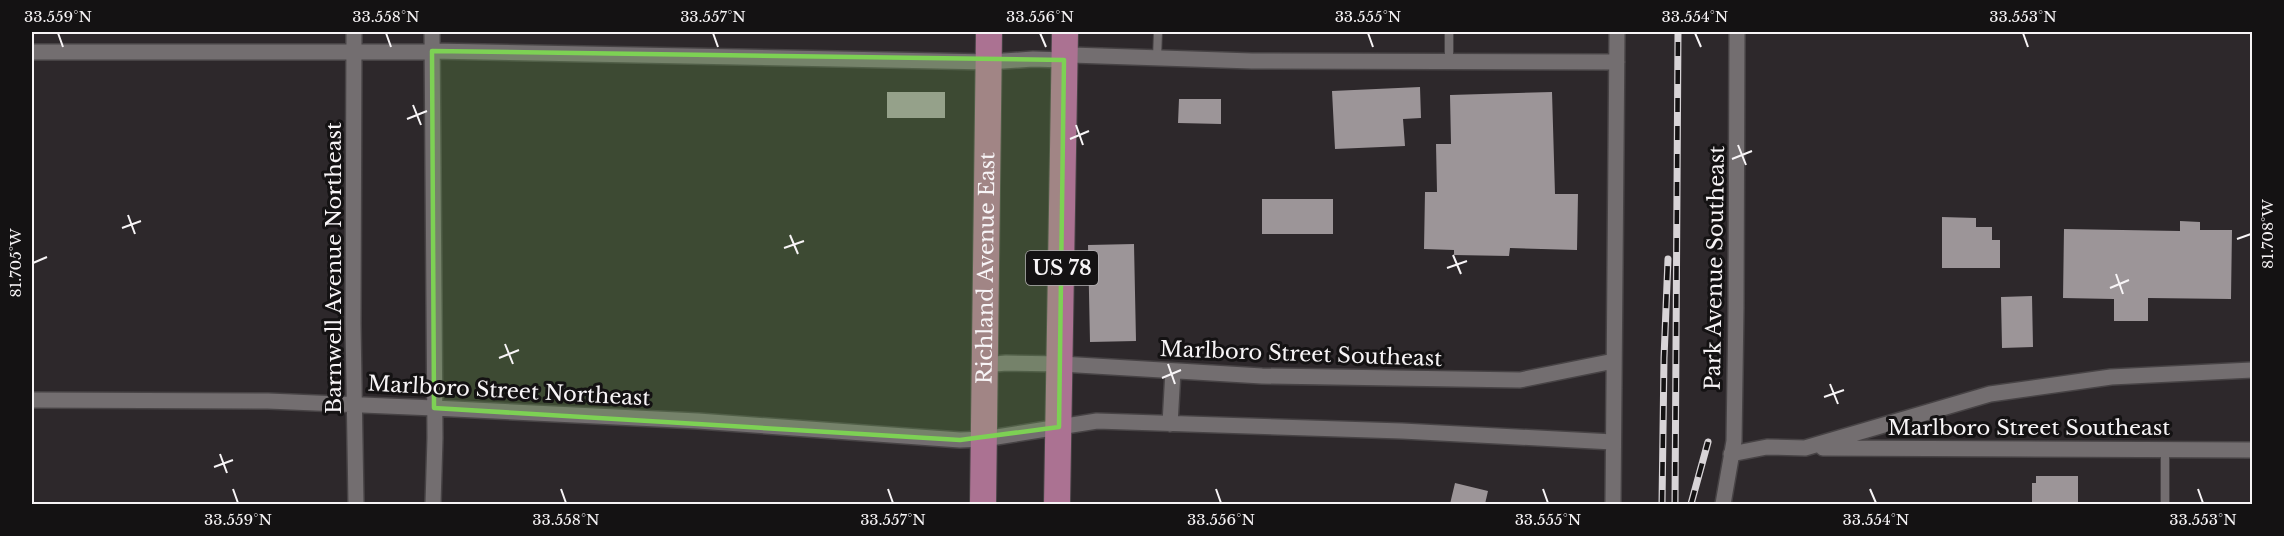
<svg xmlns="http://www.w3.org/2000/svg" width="2284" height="536" font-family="'Libre Baskerville',serif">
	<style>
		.building { fill: #9c9598 }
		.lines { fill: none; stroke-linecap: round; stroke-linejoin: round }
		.service-casing { stroke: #474345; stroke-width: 10 }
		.minor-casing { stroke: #474345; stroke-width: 18 }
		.primary-casing { stroke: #474345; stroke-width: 28 }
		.service { stroke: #736e70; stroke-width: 8 }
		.minor { stroke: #736e70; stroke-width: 15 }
		.primary { stroke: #ab7292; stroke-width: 26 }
		.rail-casing { stroke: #d8d4d7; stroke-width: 7 }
		.rail { stroke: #141213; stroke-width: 4.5; stroke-dasharray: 14; stroke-linecap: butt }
		.marked { fill: #7dd154; fill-opacity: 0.2; stroke: #7dd154; stroke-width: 4.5; stroke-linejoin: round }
		.ticks { fill: none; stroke: #f7f4f6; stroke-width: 2 }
		.labels { text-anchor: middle; stroke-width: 6; stroke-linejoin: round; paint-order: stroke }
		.shield { fill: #141213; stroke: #b3b0b2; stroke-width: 1.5 }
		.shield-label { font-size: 20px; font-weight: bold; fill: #f7f4f6 }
		.street-label { font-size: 21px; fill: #f7f4f6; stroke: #141213 }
		.neatline { fill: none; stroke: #f7f4f6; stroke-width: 2 }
		.ticks-label { font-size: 15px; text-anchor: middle; fill: #f7f4f6 }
	</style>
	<rect width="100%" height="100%" fill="#2d282b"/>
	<path class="building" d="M1420,87L1421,118L1403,119L1405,146L1335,149L1332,91Z
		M887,92H945V118H887Z
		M1552,92L1555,194H1578L1577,250L1510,248L1509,256L1454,255V250L1424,249L1425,192H1437L1436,144H1451L1450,95Z
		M1179,99H1221V124L1178,123Z
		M1262,199H1333V234H1262Z
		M1942,217L1976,218V227H1992V240H2000V268H1942Z
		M2180,221L2200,222V230H2232L2231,299L2148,298V321H2114V299L2063,298L2064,229L2180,231Z
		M1134,244L1136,341L1090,342L1088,245Z
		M2032,296L2033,347L2002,348L2001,297Z
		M2036,476H2078V504H2032V483H2036Z
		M1455,483L1488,491L1485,504H1450Z"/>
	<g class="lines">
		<defs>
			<path id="service" d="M1157,58L1158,32
				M1449,62V32
				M2165,504V450"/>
			<path id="minor" d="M354,32L353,324L356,504
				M432,32L435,438L433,504
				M32,52H427L432,51L989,62L1033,59L1064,60L1071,55L1252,61L1617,62
				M985,365L1006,363L1061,364L1262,376L1520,380L1614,361
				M32,400L268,401L434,408L698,421L960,440L984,439L1097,421L1402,431L1613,442
				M1170,424L1173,371
				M1823,448L2252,450
				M1731,454L1767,447L1805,448L1990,394L2111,377L2252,370
				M1613,504L1617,32
				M1723,504L1734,441L1736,308L1737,32"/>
			<g id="primary">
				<path id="s1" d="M983,504L989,32"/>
				<path d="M1057,504L1065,32"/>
			</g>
		</defs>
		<use href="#service" class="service-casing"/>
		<use href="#minor" class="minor-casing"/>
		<use href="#primary" class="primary-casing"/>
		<use href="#service" class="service"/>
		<use href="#minor" class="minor"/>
		<use href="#primary" class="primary"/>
		<defs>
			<path id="rail" d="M1662,504L1664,358L1668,259
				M1675,504L1678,32
				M1691,504L1708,442"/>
		</defs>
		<use href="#rail" class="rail-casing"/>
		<use href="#rail" class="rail"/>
	</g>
	<path class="marked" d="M432,51L1064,60L1059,427L960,440L434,408Z"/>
	<path class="ticks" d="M58,33L63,47M386,33L391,47M713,33L718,47M1040,33L1046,47M1368,33L1373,47M1695,33L1701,47M2023,33L2028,47M413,105L421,125M407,119L427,111M1076,125L1083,145M1070,139L1089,131M1738,145L1746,165M1732,159L1752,151M128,215L135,234M122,228L141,221M790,235L798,254M2237,239L2251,234M784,248L804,241M1453,255L1461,274M33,263L47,257M1447,268L1467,261M2116,274L2123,294M2110,288L2129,280M505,344L513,364M499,358L519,350M1168,364L1175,384M1162,378L1181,370M1830,384L1838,404M1824,397L1844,390M220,454L227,473M214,467L233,460M233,489L238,503M561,489L566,503M888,489L893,503M1216,489L1221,503M1543,489L1548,503M1870,489L1876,503M2198,489L2203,503"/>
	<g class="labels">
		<rect class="shield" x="1026" y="251" width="72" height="34" rx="4.5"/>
		<g class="shield-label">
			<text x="1062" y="275">US 78</text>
		</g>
		<g class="street-label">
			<text transform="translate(334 268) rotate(-90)" y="7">Barnwell Avenue Northeast</text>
			<text dy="7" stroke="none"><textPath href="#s1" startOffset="236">Richland Avenue East</textPath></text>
			<text transform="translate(1715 268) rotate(-89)" y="7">Park Avenue Southeast</text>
			<text transform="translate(1301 354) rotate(2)" y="7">Marlboro Street Southeast</text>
			<text transform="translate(509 391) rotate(3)" y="7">Marlboro Street Northeast</text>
			<text x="2029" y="435">Marlboro Street Southeast</text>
		</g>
	</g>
	<rect width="2284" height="536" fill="none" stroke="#141213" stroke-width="66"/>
	<rect x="33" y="33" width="2218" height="470" class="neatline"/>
	<g class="ticks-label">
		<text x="58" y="22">33.559°N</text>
		<text x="386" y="22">33.558°N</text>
		<text x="713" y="22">33.557°N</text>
		<text x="1040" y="22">33.556°N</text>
		<text x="1368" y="22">33.555°N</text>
		<text x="1695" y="22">33.554°N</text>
		<text x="2023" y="22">33.553°N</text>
		<text transform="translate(2268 234) rotate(-90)" y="5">81.708°W</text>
		<text transform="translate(16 263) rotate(-90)" y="5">81.705°W</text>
		<text x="238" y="525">33.559°N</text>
		<text x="566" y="525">33.558°N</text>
		<text x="893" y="525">33.557°N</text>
		<text x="1221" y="525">33.556°N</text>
		<text x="1548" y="525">33.555°N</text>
		<text x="1876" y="525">33.554°N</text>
		<text x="2203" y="525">33.553°N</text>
	</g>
</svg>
